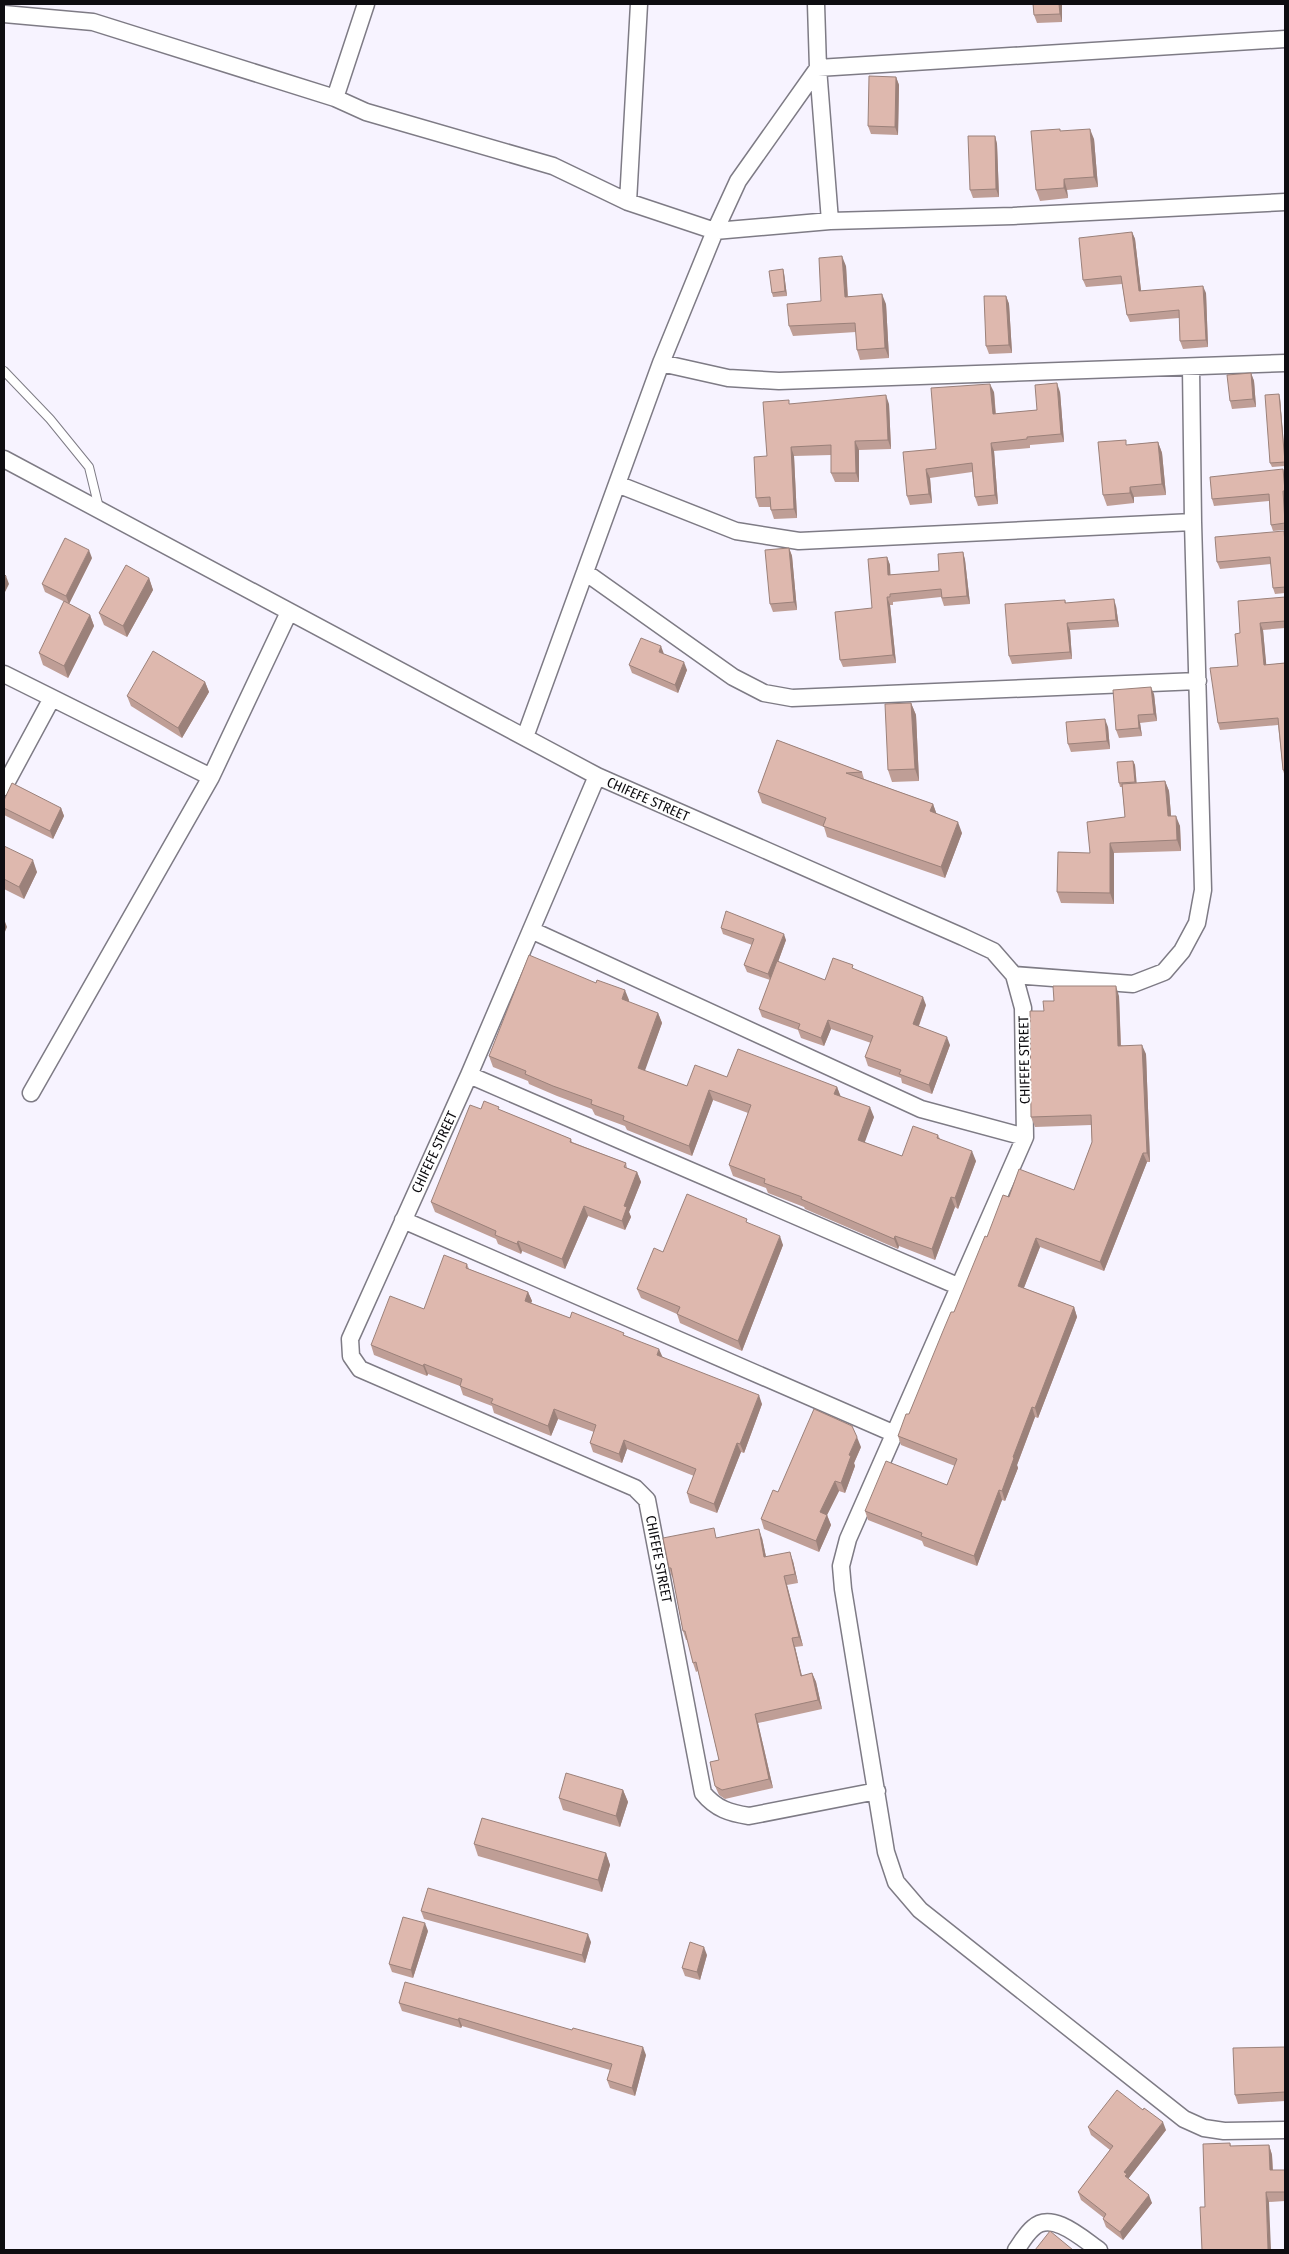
<svg xmlns="http://www.w3.org/2000/svg" width="1289" height="2254" font-family="'Fira Sans Condensed',sans-serif">
	<style>
		.lines { fill: none; stroke-linecap: round; stroke-linejoin: round }
		.lane-casing { stroke: #7e7b85; stroke-width: 10 }
		.street-casing { stroke: #7e7b85; stroke-width: 19 }
		.lane { stroke: #fff; stroke-width: 8 }
		.street { stroke: #fff; stroke-width: 16 }
		.wall { fill: #bf9e96 }
		.shaded-wall { fill: #9b817a }
		.building { fill: #deb8ae; stroke: #9b817a }
		.labels { text-anchor: middle; stroke-width: 4; stroke-linejoin: round; paint-order: stroke }
		.street-label { font-size: 14px; fill: #0e0d11; stroke: #fff }
	</style>
	<rect width="100%" height="100%" fill="#f7f3ff"/>
	<g class="lines">
		<defs>
			<path id="lane" d="M4,371L50,419L89,467L99,508"/>
			<path id="street" d="M816,4L818,68L830,221
				M4,14L93,22L335,98L366,112L553,166L628,202L715,231L830,221L1013,216L1285,202
				M335,98L366,4
				M628,202L639,4
				M661,363L728,378L779,381L1285,363
				M4,459L597,776
				M617,484L736,531L799,541L1193,522
				M585,572L733,677L764,693L792,698L1198,681
				M4,674L211,777L289,612
				M525,737L661,363L715,231L738,181L818,68L1285,39
				M4,787L52,698
				M531,930L921,1109L1025,1137
				M1014,975L1133,984L1164,972L1182,951L1197,923L1203,890L1193,522L1191,367
				M469,1075L960,1287
				M31,1093L211,777
				M403,1220L895,1434
				M877,1791L749,1816C730,1813 716,1809 703,1793L647,1500L635,1488L360,1369L351,1356L350,1339L469,1075L597,776L963,937L993,951L1014,975L1023,1008L1025,1137L848,1539L841,1566L843,1589L886,1852L896,1882L920,1910L1184,2119L1204,2128L1224,2131L1285,2130
				M1016,2250C1021,2243 1026,2234 1033,2228C1052,2210 1083,2239 1099,2250"/>
		</defs>
		<use href="#lane" class="lane-casing"/>
		<use href="#street" class="street-casing"/>
		<use href="#lane" class="lane"/>
		<use href="#street" class="street"/>
	</g>
	<path class="wall" d="M1033,4H1062V22L1037,23L1034,15Z
		M896,77L899,85L898,135L871,134L868,126Z
		M1060,129V131L1094,139L1098,187L1067,190L1068,198L1040,201L1036,190Z
		M995,136L997,144L999,197L973,198L970,190Z
		M1132,232L1135,239L1141,291L1206,293L1208,347L1183,349L1180,341L1179,318L1130,322L1127,315L1122,284L1086,287L1083,280Z
		M846,266L848,296L886,304L889,358L860,360L857,350L856,332L793,336L789,326L821,301Z
		M783,269L784,273L787,296L773,297L772,293Z
		M1006,296L1009,304L1012,353L989,354L986,346Z
		M1251,373L1254,381L1256,407L1232,409L1230,401Z
		M994,392L996,414L1037,410L1060,392L1064,442L1030,445V448L994,451L998,504L978,506L975,497L972,472L930,478L932,503L910,505L907,496L936,449Z
		M1279,394L1280,398L1285,457V466L1272,467L1270,463Z
		M791,404H889L891,449L859,450V482H835L831,473V455L794,456L797,518L774,519L770,507H759L756,498L767,456Z
		M1158,442L1162,453L1166,495L1134,497V503L1107,506L1103,495L1127,445Z
		M1283,469L1285,477V530L1273,531L1271,525L1269,501L1214,506L1212,499Z
		M1285,534V593L1275,594L1273,588L1271,564L1220,569L1217,562Z
		M789,548L792,556L797,610L773,612L770,604Z
		M963,552L965,560L970,604L944,606L941,597L893,602V605H890L896,663L843,667L840,660L872,608L887,557L890,565V575L939,571Z
		M92,558L69,604L45,592L42,584Z
		M149,578L153,590L127,637L104,625L99,613Z
		M1285,597V628L1263,630L1266,665L1285,663V777L1283,770L1278,725L1220,730L1218,723L1238,666L1240,633Z
		M1065,600L1066,603L1116,606L1119,627L1070,630L1072,659L1012,664L1009,656Z
		M90,615L94,626L68,678L43,665L39,653Z
		M663,654L687,670L678,693L632,673L629,665Z
		M205,682L209,692L182,738L131,706L127,696Z
		M1154,694L1157,721L1140,723L1142,736L1119,738L1116,730Z
		M911,703L916,715L919,781L892,782L888,770Z
		M1108,727L1110,749L1071,752L1068,744Z
		M777,740L862,772L864,779L933,804L936,813L962,833L945,878L827,837L824,827L762,803L758,792Z
		M1133,761L1135,765L1136,783L1165,781L1169,791L1171,816L1180,826L1181,851L1114,853V904L1061,903L1057,892L1090,853L1125,817L1122,787H1120L1119,783Z
		M4,800L61,808L64,816L53,839L4,815Z
		M4,846L37,872L24,899L4,889Z
		M721,928L786,940L778,962L825,980L855,970L926,1005L919,1026L950,1045L932,1094L902,1083L901,1078L868,1066L865,1057L871,1043L831,1029L824,1046L801,1038L798,1030L762,1017L759,1009L770,980L747,972L744,965L752,945L723,934Z
		M596,983L629,1000L628,1002L658,1013L662,1023L644,1071L687,1086L727,1077L837,1087L840,1096L874,1117L864,1142L902,1156L938,1135L940,1139L976,1161L958,1209L955,1207L935,1260L899,1246L898,1249L805,1209L804,1207L768,1193L766,1188L733,1176L729,1165L748,1113L713,1100L692,1156L627,1130L625,1126L595,1115L592,1109L557,1096L529,1084L528,1081L493,1067L489,1056Z
		M1119,996L1121,1045L1146,1054L1150,1162H1147L1104,1271L1040,1247L1024,1288L1074,1307L1077,1317L1038,1418L1035,1417L1017,1465L1018,1468L1005,1501L1002,1500L977,1566L924,1546L922,1541L868,1520L865,1511L947,1485L955,1466L901,1445L898,1436L909,1414L987,1237L1009,1197L1074,1190L1092,1142L1091,1125L1035,1127L1031,1117L1044,1011L1054,1001Z
		M481,1109L500,1110L571,1139L572,1142L626,1163L627,1168L637,1172L641,1182L629,1212L631,1217L625,1230L588,1216L565,1269L522,1251L521,1254L498,1244L496,1239L435,1212L431,1202Z
		M748,1223L783,1245L742,1351L680,1323L677,1314L641,1298L637,1289L663,1252Z
		M467,1264L469,1269L528,1292L532,1301L531,1303L570,1318L626,1336L662,1357L762,1404L744,1453L741,1452L717,1513L690,1503L687,1493L694,1476L627,1449L622,1463L593,1452L590,1443L594,1432L558,1419L551,1436L494,1413L492,1406L463,1395L460,1386L428,1374L427,1376L374,1355L371,1345L424,1309Z
		M861,1447L854,1463L855,1466L845,1493L839,1491L827,1515L831,1525L819,1552L764,1529L761,1519L778,1492Z
		M717,1538H762L766,1557L793,1561L798,1583L787,1585L803,1646L795,1647L802,1676L812,1673L816,1682L822,1709L758,1723L773,1788L725,1799L719,1795L715,1786L719,1760L698,1671L696,1672L693,1663L688,1640H686L683,1631L673,1577H672L669,1568Z
		M623,1790L628,1802L620,1827L563,1810L559,1798Z
		M474,1844L606,1853L610,1865L602,1892L478,1856Z
		M421,1911L591,1942L585,1963L424,1919Z
		M428,1931L413,1978L392,1972L389,1964Z
		M707,1955L700,1980L685,1976L682,1968Z
		M399,2003L646,2055L635,2096L610,2088L607,2080L610,2070L462,2026L461,2028L402,2011Z
		M1285,2047V2101L1238,2104L1235,2095Z
		M1088,2127L1166,2130L1128,2179L1152,2203L1123,2240L1106,2227L1103,2219L1104,2218L1081,2200L1078,2192L1110,2150L1091,2135Z
		M1230,2143L1231,2146L1269,2145L1272,2155L1273,2170H1285V2201L1269,2202L1205,2207Z"/>
	<path class="shaded-wall" d="M1059,4H1062V22L1060,14Z
		M896,77L899,85L898,135L895,127Z
		M1090,129L1094,139L1098,187L1094,177Z
		M995,136L997,144L999,197L996,189Z
		M1064,179L1067,190L1068,198L1064,188Z
		M1132,232L1135,239L1142,299L1139,291Z
		M842,256L846,266L848,306L845,297Z
		M783,269L784,273L787,296L785,291Z
		M1203,286L1206,293L1208,347L1206,340Z
		M882,294L886,304L889,358L885,348Z
		M1006,296L1009,304L1012,353L1009,345Z
		M1251,373L1254,381L1256,407L1253,399Z
		M1057,383L1060,392L1064,442L1061,434Z
		M990,384L994,392L996,423L993,414Z
		M1279,394L1280,398L1285,464V462Z
		M886,395L889,404L891,449L888,440Z
		M855,441L859,450V482L856,473Z
		M1158,442L1162,453L1166,495L1162,484Z
		M991,443L994,451L998,504L995,495Z
		M791,447L794,456L797,518L794,509Z
		M926,469L930,478L932,503L929,494Z
		M1283,469L1285,477V492Z
		M1130,487L1134,497V503L1130,493Z
		M1283,491L1285,498V519Z
		M789,548L792,556L797,610L794,602Z
		M89,550L92,558L69,604L66,596Z
		M963,552L965,560L970,604L967,596Z
		M887,557L890,565L891,583L888,575Z
		M6,576L9,584L4,594V581Z
		M149,578L153,590L127,637L123,626Z
		M887,597L890,605L896,663L893,655Z
		M1114,599L1116,606L1119,627L1116,620Z
		M90,615L94,626L68,678L64,666Z
		M1067,623L1070,630L1072,659L1070,652Z
		M1260,623L1263,630L1267,672L1264,665Z
		M661,646L664,654L659,652Z
		M684,662L687,670L678,693L675,685Z
		M205,682L209,692L182,738L178,728Z
		M1151,687L1154,694L1157,721L1154,714Z
		M911,703L916,715L919,781L915,769Z
		M1138,715L1140,723L1142,736L1139,728Z
		M1105,719L1108,727L1110,749L1107,741Z
		M1133,761L1135,765L1137,786L1135,782Z
		M1165,781L1169,791L1172,827L1168,816Z
		M933,804L937,815L930,811Z
		M61,808L64,816L53,839L50,831Z
		M1176,816L1180,826L1181,851L1177,840Z
		M958,822L962,833L945,878L941,867Z
		M1110,843L1114,853V904L1110,893Z
		M33,860L37,872L24,899L19,887Z
		M4,919L7,927L4,934Z
		M784,934L786,940L771,981L768,974Z
		M1116,986L1119,996L1121,1055L1118,1046Z
		M625,990L629,1000L626,1010L622,999Z
		M923,997L926,1005L916,1033L913,1024Z
		M658,1013L662,1023L642,1079L638,1068Z
		M828,1020L831,1029L824,1046L821,1038Z
		M947,1037L950,1045L932,1094L929,1085Z
		M1142,1045L1146,1054L1150,1162L1147,1153Z
		M837,1087L841,1097L834,1094Z
		M709,1090L713,1100L692,1156L689,1146Z
		M870,1107L874,1117L862,1150L858,1140Z
		M972,1151L976,1161L958,1209L955,1198Z
		M1143,1153L1147,1162L1104,1271L1100,1262Z
		M637,1172L641,1182L629,1212L631,1217L625,1230L622,1221L624,1206Z
		M951,1197L955,1207L935,1260L932,1249Z
		M584,1206L588,1216L565,1269L562,1259Z
		M780,1236L783,1245L742,1351L738,1341Z
		M895,1236L899,1246L898,1249L894,1239Z
		M1036,1238L1040,1247L1021,1295L1018,1286Z
		M518,1241L522,1251L521,1254L517,1244Z
		M528,1292L532,1301L528,1310L525,1301Z
		M1074,1307L1077,1317L1038,1418L1035,1408Z
		M659,1349L663,1358L657,1355Z
		M424,1364L428,1374L427,1376L423,1366Z
		M759,1395L762,1404L744,1453L740,1444Z
		M1032,1407L1035,1417L1017,1465L1018,1468L1005,1501L1002,1491L1013,1457Z
		M554,1409L558,1419L551,1436L548,1426Z
		M857,1437L861,1447L854,1463L855,1466L845,1493L841,1483L849,1455Z
		M624,1440L627,1449L622,1463L619,1454Z
		M737,1443L741,1452L717,1513L714,1504Z
		M835,1481L839,1491L827,1515L831,1525L819,1552L816,1541L820,1512Z
		M999,1490L1002,1500L977,1566L974,1556Z
		M759,1529L762,1538L768,1566L764,1557Z
		M790,1552L793,1561L798,1583L795,1574Z
		M784,1576L787,1585L803,1646L799,1637Z
		M792,1638L795,1647L804,1685L801,1676Z
		M812,1673L816,1682L822,1709L818,1700Z
		M755,1714L758,1723L773,1788L769,1779Z
		M623,1790L628,1802L620,1827L616,1816Z
		M606,1853L610,1865L602,1892L598,1880Z
		M425,1923L428,1931L413,1978L411,1970Z
		M588,1934L591,1942L585,1963L582,1955Z
		M704,1947L707,1955L700,1980L697,1972Z
		M459,2018L462,2026L461,2028L458,2020Z
		M643,2047L646,2055L635,2096L632,2088Z
		M1163,2122L1166,2130L1128,2179L1129,2182L1125,2176L1124,2172Z
		M1269,2145L1272,2155L1273,2180L1270,2170Z
		M1266,2192L1269,2202L1271,2250H1268Z
		M1149,2195L1152,2203L1123,2240L1120,2232Z"/>
	<path class="building" d="M1033,4H1059L1060,14L1034,15Z
		M869,76L896,77L895,127L868,126Z
		M1060,129V131L1090,129L1094,177L1064,179V188L1036,190L1031,131Z
		M968,136H995L996,189L970,190Z
		M1132,232L1139,291L1203,286L1206,340L1180,341L1179,310L1127,315L1121,276L1083,280L1079,238Z
		M842,256L845,297L882,294L885,348L857,350L855,323L789,326L787,304L821,301L819,258Z
		M783,269L785,291L772,293L769,271Z
		M984,296H1006L1009,345L986,346Z
		M1251,373L1253,399L1230,401L1227,375Z
		M1057,383L1061,434L1027,437V439L991,443L995,495L975,497L972,463L926,469L929,494L907,496L903,452L936,449L931,388L990,384L993,414L1037,410L1035,385Z
		M1279,394L1285,462L1270,463L1265,395Z
		M886,395L888,440L855,441L856,473H831V445L791,447L794,509L771,510L770,497L756,498L754,457L767,456L763,402L789,400V404Z
		M1126,440V445L1158,442L1162,484L1130,487V493L1103,495L1098,442Z
		M1283,469L1285,491H1283L1285,523L1271,525L1269,494L1212,499L1210,477Z
		M1284,531L1285,543V587L1273,588L1270,557L1217,562L1215,537Z
		M65,538L89,550L66,596L42,584Z
		M789,548L794,602L770,604L765,550Z
		M963,552L967,596L942,598L941,589L890,594V597H887L893,655L840,660L835,612L872,608L868,559L887,557L888,575L939,571L938,554Z
		M126,565L149,578L123,626L99,613Z
		M4,574L6,576L4,581Z
		M1285,597V621L1260,623L1264,665L1285,663V770H1283L1278,718L1218,723L1210,668L1238,666L1235,634L1240,633L1238,601Z
		M1114,599L1116,620L1067,623L1070,652L1009,656L1005,604L1065,600V603Z
		M64,601L90,615L64,666L39,653Z
		M641,638L661,646L659,652L684,662L675,685L629,665Z
		M153,651L205,682L178,728L127,696Z
		M1151,687L1154,714L1138,715L1139,728L1116,730L1113,690Z
		M911,703L915,769L888,770L885,704Z
		M1105,719L1107,741L1068,744L1066,722Z
		M777,740L862,772L846,773L933,804L930,811L958,822L941,867L823,826L826,818L758,792Z
		M1133,761L1135,782L1119,783L1117,762Z
		M1165,781L1168,816H1176L1177,840L1110,843V893L1057,892L1058,852L1090,853L1087,822L1125,817L1122,784Z
		M12,783L61,808L50,831L4,808V800Z
		M4,846L33,860L19,887L4,879Z
		M726,911L784,934L768,974L744,965L754,939L721,928Z
		M529,955L596,983L597,980L625,990L622,999L658,1013L638,1068L687,1086L695,1065L727,1077L738,1049L837,1087L834,1094L870,1107L858,1140L902,1156L913,1126L938,1135L937,1138L972,1151L955,1198L951,1197L932,1249L895,1236L894,1239L801,1199L802,1197L764,1183L765,1179L729,1165L751,1105L709,1090L689,1146L623,1120L624,1116L591,1104L592,1100L553,1086L525,1074L526,1071L489,1056Z
		M833,958L853,965L852,968L923,997L913,1024L947,1037L929,1085L899,1074L901,1070L865,1057L873,1036L828,1020L821,1038L798,1029L800,1024L759,1009L777,961L825,980Z
		M1053,986H1116L1118,1046L1142,1045L1147,1153H1143L1100,1262L1036,1238L1018,1286L1074,1307L1035,1408L1032,1407L1013,1457L1014,1458L1002,1491L999,1490L974,1556L921,1536L922,1533L865,1511L886,1461L947,1485L957,1459L898,1436L906,1414H909L943,1331L951,1312H954L985,1236L987,1237L1003,1195L1009,1197L1019,1169L1074,1190L1092,1142L1091,1115L1031,1117L1030,1011H1044L1043,1001H1054Z
		M484,1101L499,1107L498,1109L571,1139L570,1142L626,1163L624,1167L637,1172L624,1206L627,1207L622,1221L584,1206L562,1259L518,1241L517,1244L495,1235L496,1231L431,1202L470,1105L481,1109Z
		M687,1194L747,1219L746,1222L780,1236L738,1341L677,1314L680,1307L637,1289L654,1248L663,1252Z
		M444,1255L467,1264L466,1268L528,1292L525,1301L570,1318L572,1312L624,1333L623,1335L659,1349L657,1355L759,1395L740,1444L737,1443L714,1504L687,1493L696,1469L624,1440L619,1454L590,1443L596,1425L554,1409L548,1426L491,1403L493,1399L460,1386L462,1379L424,1364L423,1366L371,1345L390,1296L424,1309Z
		M814,1409L852,1426L857,1437L849,1455L851,1456L841,1483L835,1481L820,1512L827,1515L816,1541L761,1519L773,1490L778,1492Z
		M714,1528L716,1538L759,1529L764,1557L790,1552L795,1574L784,1576L799,1637L792,1638L801,1676L812,1673L818,1700L755,1714L769,1779L722,1790L715,1786L710,1762L719,1760L696,1662L693,1663L685,1631H683L671,1568H669L663,1538Z
		M566,1773L623,1790L616,1816L559,1798Z
		M482,1818L606,1853L598,1880L474,1844Z
		M428,1888L588,1934L582,1955L421,1911Z
		M403,1917L425,1923L411,1970L389,1964Z
		M690,1942L704,1947L697,1972L682,1968Z
		M405,1982L572,2030L573,2028L643,2047L632,2088L607,2080L612,2064L459,2018L458,2020L399,2003Z
		M1285,2047V2092L1235,2095L1233,2048Z
		M1117,2090L1143,2110L1144,2108L1163,2122L1124,2172L1127,2174L1125,2176L1149,2195L1120,2232L1103,2219L1106,2214L1078,2192L1113,2146L1088,2127Z
		M1230,2143V2146L1269,2145L1270,2170H1285V2192H1266L1268,2250H1202L1200,2207H1205L1203,2144Z
		M1050,2231L1073,2250H1035Z"/>
	<g class="labels">
		<g class="street-label">
			<text transform="translate(648 799) rotate(24)" y="5">CHIFEFE STREET</text>
			<text transform="translate(1024 1060) rotate(-91)" y="5">CHIFEFE STREET</text>
			<text transform="translate(434 1152) rotate(-65)" y="5">CHIFEFE STREET</text>
			<text transform="translate(659 1559) rotate(79)" y="5">CHIFEFE STREET</text>
		</g>
	</g>
	<rect width="1289" height="2254" fill="none" stroke="#0e0d11" stroke-width="10"/>
</svg>
